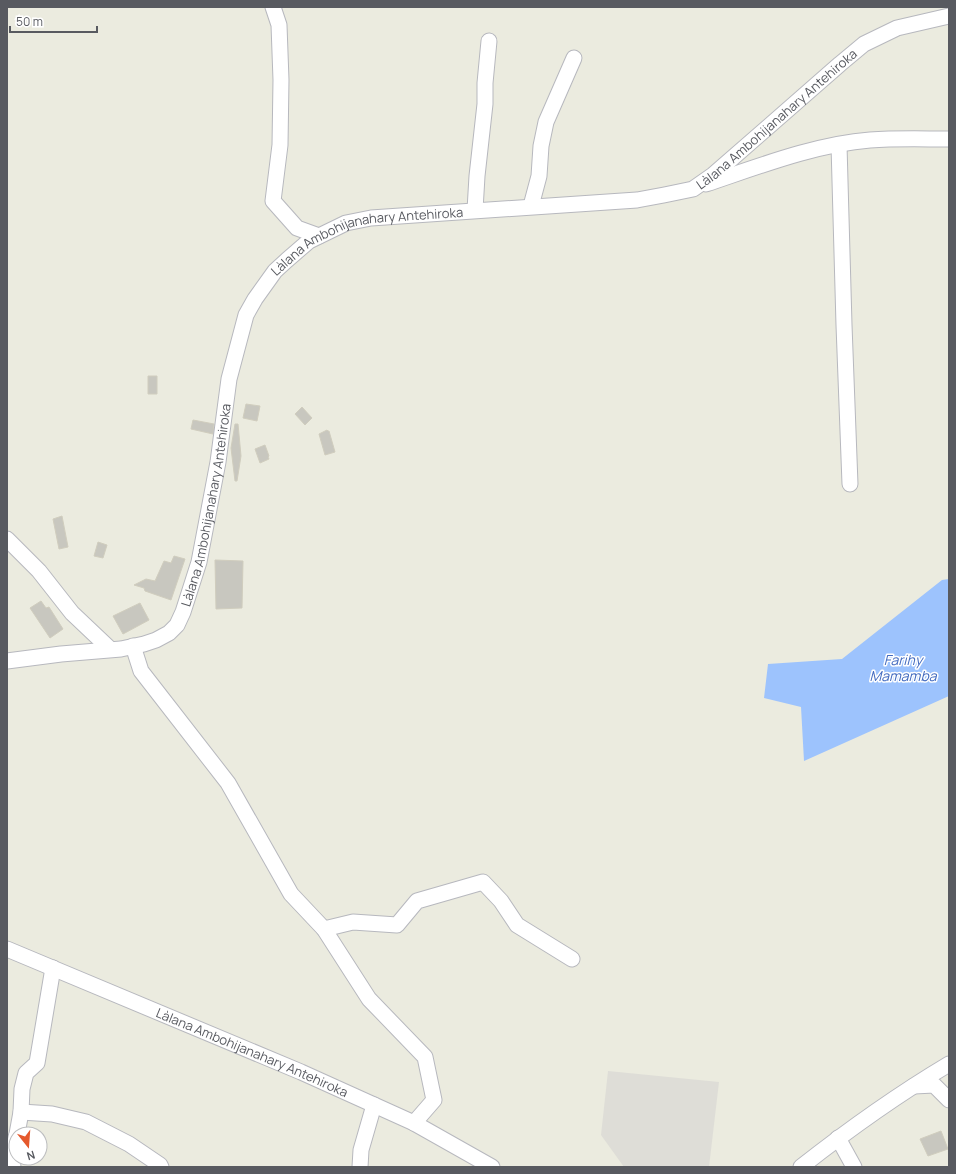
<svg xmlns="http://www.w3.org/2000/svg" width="956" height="1174" font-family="Manrope,sans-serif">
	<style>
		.industrial { fill: #deddd7 }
		.water { fill: #9dc3fd }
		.building { fill: #c8c7bf; stroke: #d0cdbe }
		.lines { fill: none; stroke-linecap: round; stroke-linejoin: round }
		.minor-casing { stroke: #b7b8be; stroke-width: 17 }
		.minor { stroke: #fff; stroke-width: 15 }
		.labels { text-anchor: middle; stroke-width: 3; stroke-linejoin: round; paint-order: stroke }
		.street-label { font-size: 13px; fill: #585a60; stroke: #fff }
		.water-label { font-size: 14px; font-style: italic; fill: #426abf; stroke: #fff }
	</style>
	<rect width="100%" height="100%" fill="#ebebdf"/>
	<path class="industrial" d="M608,1071L719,1082L709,1167H624L601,1135Z"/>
	<path class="water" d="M949,579V696L804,761L801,707L764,698L768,664L842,659L942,580Z"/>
	<path class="building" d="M148,376H157V394H148Z
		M246,404L260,406L257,421L243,418Z
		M302,407L312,418L305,425L295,414Z
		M193,420L214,424L213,434L191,429Z
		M235,424H238L241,456L237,481H235L231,448Z
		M327,430L328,431H329L335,452L325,455L319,434Z
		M265,445L269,456L268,457L269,459L260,463L255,449Z
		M62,516L68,547L59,549L53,519Z
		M98,542L107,545L103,558L94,556Z
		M174,556L185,559L171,600L145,591L144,588L134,585L146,579L155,581L164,561L171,563Z
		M215,560L243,561L242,608L216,609Z
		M41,601L46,608L49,607L63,629L50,638L30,608Z
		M140,603L149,620L123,634L113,616Z
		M941,1131L948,1149L928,1156L920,1139Z"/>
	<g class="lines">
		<defs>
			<g id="minor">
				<path d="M273,7L279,25L281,80L280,145L273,201L297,228L319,236"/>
				<path d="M839,145L844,325L850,484"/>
				<path d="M706,184C757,167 816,144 870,140C896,138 923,139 949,139"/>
				<path d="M531,206L539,176L541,146L546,122L574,58"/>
				<path d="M475,210L477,176L485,104V83L489,41"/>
				<path d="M7,539L39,571L72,613L110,649"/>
				<path d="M133,646L141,671L228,783L291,894L324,929L369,999L425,1057L434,1100L414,1123"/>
				<path id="s1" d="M7,661L61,654L121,649L144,644L156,640L169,633L177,625L183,612L199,562L218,462L229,379L246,315L255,299L275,271L287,260L309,241L346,223L371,218L637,200L664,195L693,189L713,175L840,64L864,44L897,28L949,16"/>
				<path d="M324,929L353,922L397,925L417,901L483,882L501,901L517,925L572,959"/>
				<path id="s2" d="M7,949L301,1072L414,1123L492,1167"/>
				<path d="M914,1086L934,1085L949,1100"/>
				<path d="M21,1112L52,1114L86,1122L129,1144L160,1165L161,1167"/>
				<path d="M17,1134L21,1112L22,1089L26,1073L37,1063L53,968"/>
				<path d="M838,1138L854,1167"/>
				<path d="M13,1167L12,1159L16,1137"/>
				<path d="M360,1167L361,1150L374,1105"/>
				<path d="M801,1167C848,1130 897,1095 949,1064"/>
			</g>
		</defs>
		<use href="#minor" class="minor-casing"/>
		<use href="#minor" class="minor"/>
	</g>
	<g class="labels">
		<g class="street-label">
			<text dy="5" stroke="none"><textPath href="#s1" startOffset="1093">Làlana Ambohijanahary Antehiroka</textPath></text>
			<text dy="5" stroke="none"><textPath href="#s1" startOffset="649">Làlana Ambohijanahary Antehiroka</textPath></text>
			<text dy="5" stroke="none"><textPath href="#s1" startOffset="301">Làlana Ambohijanahary Antehiroka</textPath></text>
			<text dy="5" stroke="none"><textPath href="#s2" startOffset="266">Làlana Ambohijanahary Antehiroka</textPath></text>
		</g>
		<g class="water-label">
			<text x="903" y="665">Farihy<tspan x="903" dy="16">Mamamba</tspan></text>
		</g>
	</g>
	<rect width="956" height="1174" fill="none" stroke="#585a60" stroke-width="16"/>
	<g transform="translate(28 1146) rotate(163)"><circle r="19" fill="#ffffff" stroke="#bcbdbf"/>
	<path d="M0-3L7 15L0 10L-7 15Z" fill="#e5592c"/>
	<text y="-6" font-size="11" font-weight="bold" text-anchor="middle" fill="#585a60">N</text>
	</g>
	<path d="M10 26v6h87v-6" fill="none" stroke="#585a60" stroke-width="2"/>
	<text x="16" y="26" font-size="12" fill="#585a60" stroke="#ffffff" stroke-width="3" paint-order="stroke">50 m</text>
</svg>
